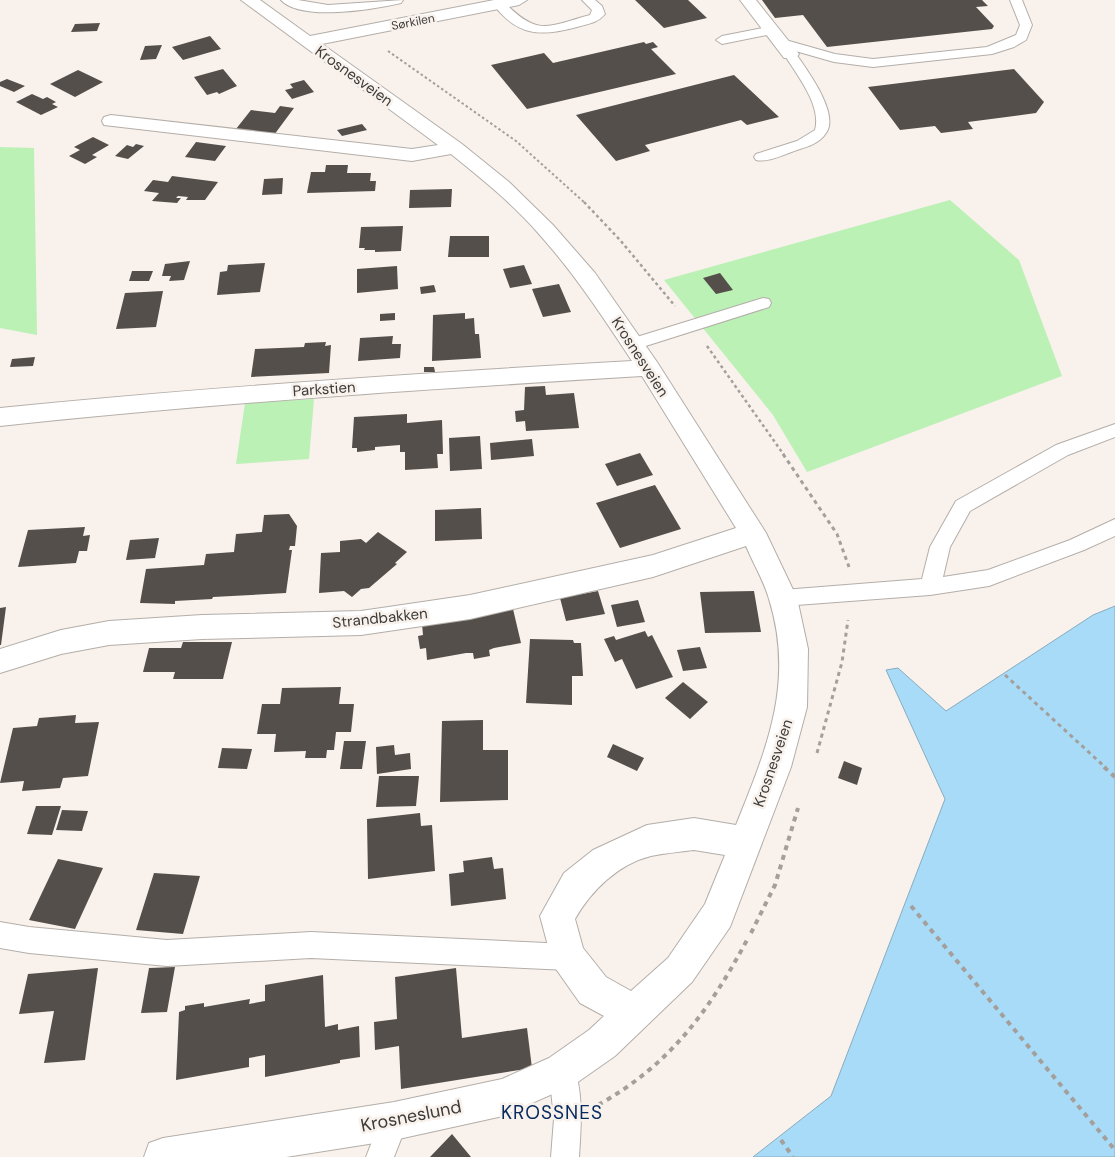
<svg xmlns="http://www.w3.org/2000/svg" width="1115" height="1157" font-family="'DM Sans',sans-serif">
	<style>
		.green { fill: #bbf1b5 }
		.water { fill: #a7dbf7; stroke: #88abbe }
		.building { fill: #544f4a }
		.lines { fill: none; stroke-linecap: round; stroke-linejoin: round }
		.lane-casing { stroke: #b4aea9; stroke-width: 2 }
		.street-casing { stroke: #b4aea9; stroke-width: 2 }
		.path-far3 { stroke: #a49f9b; stroke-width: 2; stroke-dasharray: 2.5 2.5; stroke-linecap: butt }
		.path-far2 { stroke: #a49f9b; stroke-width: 2.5; stroke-dasharray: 3 3; stroke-linecap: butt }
		.path-far1 { stroke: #a49f9b; stroke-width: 3; stroke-dasharray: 4 4; stroke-linecap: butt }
		.path { stroke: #a49f9b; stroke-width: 4; stroke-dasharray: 5 5; stroke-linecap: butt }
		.lane { fill: #fff; fill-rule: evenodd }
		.street { fill: #fff; fill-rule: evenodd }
		.labels { text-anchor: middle; stroke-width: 5; stroke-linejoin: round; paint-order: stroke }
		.far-street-label { font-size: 12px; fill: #3e3c39; stroke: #f8f1ec }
		.street-label { font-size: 15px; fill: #3e3c39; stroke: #f8f1ec }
		.near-street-label { font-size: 18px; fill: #3e3c39; stroke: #f8f1ec }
		.near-neighbourhood-label { font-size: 19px; letter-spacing: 1px; fill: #062a5e; stroke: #f8f1ec }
	</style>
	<rect width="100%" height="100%" fill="#f8f1ec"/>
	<path class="green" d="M0,147L34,148L37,335L0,328Z
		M950,200L1019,260L1062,376L807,472L773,415L664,280Z
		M314,399L309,459L236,464L245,403Z"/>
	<path class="water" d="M1115,606V1157H753L831,1096L945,799L886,670L898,668L946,711L1093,615Z"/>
	<path class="building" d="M635,0H688L707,18L664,28Z
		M762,0H982L988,6L976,7L994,26L992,29L827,47L803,15L775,18Z
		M100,23L97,31L71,32L75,24Z
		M210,36L221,49L183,60L172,47Z
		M644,42L646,44L653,42L658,47L651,49L676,74L527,109L491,65L544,53L553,63Z
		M162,45L156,59L140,60L145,46Z
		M223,69L237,86L219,94L217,92L207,95L194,77Z
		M1014,69L1044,102L1036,113L968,122L973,129L941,133L935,126L900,130L868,87Z
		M78,70L103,82L75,97L50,84Z
		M734,75L779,117L747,125L741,120L645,145L650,151L616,161L576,115Z
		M7,79L25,86L14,92L0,86V82Z
		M304,80L314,92L292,99L285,90L293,88L290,84Z
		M32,94L43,99L47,97L56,102L52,104L58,107L41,115L16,102Z
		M280,106L294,108L274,135L236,129L251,110L275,113Z
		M362,124L367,130L342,136L337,130Z
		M93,137L109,145L92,155L97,157L85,164L69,156L80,150L74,147Z
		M196,142L226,146L215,161L185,157Z
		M136,144L144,146L128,159L115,156L127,145L133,147Z
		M326,165H348L347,173H371L370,181H376L375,191L307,193L311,172H325Z
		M172,176L218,182L205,200H186L188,197L178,196L176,198H181L177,203L152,201L159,193L144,191L153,180L168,182Z
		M283,178L282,194L262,195L264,179Z
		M452,189L451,207L409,208L410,190Z
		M403,226L401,251L375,252V250H364L365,248H359L361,227Z
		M450,236H489V257H448Z
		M190,261L184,280L169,281L171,276H162L165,264Z
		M265,263L260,292L217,295L220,272L227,271L228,265Z
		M524,265L532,284L510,288L503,269Z
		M397,266L398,289L357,293V269Z
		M132,271H153L149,281H129Z
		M720,273L733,290L716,294L703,278Z
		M559,284L571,312L543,317L532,289Z
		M434,285L436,292L421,294L420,287Z
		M163,291L156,327L116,329L125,293Z
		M395,313V320L380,321V314Z
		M465,313V319L474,318L475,334H479L481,358L432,361L433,315Z
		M393,336L392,344H401L400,358L358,361L360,338Z
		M326,342L325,346L331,345L329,373L251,377L255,349L304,347L305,343Z
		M35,357L33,366L10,367L12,359Z
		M424,367H434L435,372H424Z
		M545,386L546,395L574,393L579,428L526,431L525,421L516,422L515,411L524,410L525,387Z
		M407,414V423L442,420L443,454H437L438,468L405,470V452H400V445L375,447V450L357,452V448H352L354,417Z
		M480,436L482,469L450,471L449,438Z
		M532,439L534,456L491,460L490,443Z
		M640,453L653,475L617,486L605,464Z
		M655,485L681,529L620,548L596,503Z
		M481,508L482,539L435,541V510Z
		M289,514L297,526L295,546H290L289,550H292L286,593L213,597L212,599L175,601V604L140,603L146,569L204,565L206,554L234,552L236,534L262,532L264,515Z
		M85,527L83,536L90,535L87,551H79L76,563L18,567L28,530Z
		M378,532L407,552L395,563L397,564L369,588L361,589L352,597L344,591L319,593L321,553L340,552V541L361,539L366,543Z
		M159,538L155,558L126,560L130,540Z
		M598,591L605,614L566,621L560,598Z
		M754,591L761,632L705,633L700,592Z
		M638,600L645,622L617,627L611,605Z
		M6,607L1,645H0V608Z
		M513,609L521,643L494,648L489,650L490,656L474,659L473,653H466L427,660L426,648L420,649L418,636L423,635L422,624Z
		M645,631L648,637L652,635L673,677L636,689L622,659L615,662L604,639L614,636L616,640Z
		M530,639L573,640L574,643H581L583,676H572V705L526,703Z
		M183,642H232L223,679H173L175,672H143L149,648H181Z
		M700,647L707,668L683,671L677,650Z
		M683,682L708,702L690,719L665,698Z
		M341,687L339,704H354L351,732H336L334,750H327L326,758H305L306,751L274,752L276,734H257L262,704H280L282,688Z
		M76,715L75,723L99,722L88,776L63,778L60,788L22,791L24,781L0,783L13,728L37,726L39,718Z
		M483,720V750H508V800L440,802L442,721Z
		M344,741H366L362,769H340Z
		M613,744L644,758L637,771L607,757Z
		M394,745L395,755L410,753L411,769L377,774L376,747Z
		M222,748L252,749L247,769L218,768Z
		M844,761L862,768L857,785L838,778Z
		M379,776H419L416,806L376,807Z
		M36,806H61L52,835L27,834Z
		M62,810L88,811L82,831L56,830Z
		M420,813L421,826L432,825L435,871L368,879L367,819Z
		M492,857L494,869L503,868L506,899L451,906L449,874L464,872L463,861Z
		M58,859L103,868L75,929L29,920Z
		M154,873L200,876L183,934L136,930Z
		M175,967L167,1012L141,1013L149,968Z
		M98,968L85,1060L44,1063L54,1011L19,1014L28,974Z
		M456,968L462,1038L527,1028L532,1068L401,1089L399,1046L375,1050L374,1022L397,1019L395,977Z
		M323,975L325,1027L338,1024V1030L359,1026L360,1057L340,1060V1063L265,1077V1055L249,1058V1067L176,1080L179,1012L185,1010V1006L204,1003V1007L250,999L249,1004L265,1001V985Z
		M452,1134L471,1157H430Z"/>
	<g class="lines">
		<defs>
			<path id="lane" d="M281,0H298L328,5L403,0L401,3C375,9 301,22 281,0Z
				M499,0L503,1C538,37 546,27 590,15L592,10L582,0H595L602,6L605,14C598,23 587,24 577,27C540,37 517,36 493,4Z
				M1010,0H1022L1032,25L1026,40L1014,47L992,54L873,67L834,62L778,46L776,43L782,39L835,54L873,59L987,47L1016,35L1020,25Z
				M773,26L779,30L777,33L722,44L716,40L722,36Z
				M790,50L796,54C807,70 840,114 826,133C820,143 807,147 797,150C785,154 768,163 756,160L754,157L756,154L797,141L815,130C822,105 796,74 784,54Z
				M763,298L769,299L771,303L769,307L633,350L627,348L625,344L627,340Z
				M1115,424V437L1068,455L970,511L950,547L943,577L988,570L1070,540L1115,519V536L1084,550L989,586L930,595L783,606L776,604L773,598L776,592L783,590L922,579L930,547L956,501L1056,445Z
				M0,922L29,927L167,940L311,932L568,944L577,948L581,957L577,966L568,970L311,958L167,966L29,953L0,948Z
				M562,1058L572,1061C584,1091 581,1126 579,1157H551L554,1119L549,1071L552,1061Z
				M394,1107L404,1111L408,1121L394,1157H366L384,1111Z"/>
			<path id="street" d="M241,0H260L310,36L494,0H527L519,5L322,44L462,144L509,182L553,225L595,273L657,362L766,533L797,598L808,649L807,707L791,767L730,927L692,982L615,1056L575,1084L503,1116L394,1140L286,1157H144L149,1143L163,1138L394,1102L502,1079L549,1058L589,1030L604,1016L580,1003L556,969L551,957L540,916L564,873L593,850L647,825L694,818L736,825C767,748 795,682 769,599C764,581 753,563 746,546L653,577L470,619L361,635L202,639L109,645L61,654L0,673V649L61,630L109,621L202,615L361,611L470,595L653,555L736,528L642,376C428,389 214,403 0,426V408C210,387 421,373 632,361C603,317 574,273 539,234C513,204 482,179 451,154L412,161L104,125L102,121L104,117L111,115L412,149L438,145ZM694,850L725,855L705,904L668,958L631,991L606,977L583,948L575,919C591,891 618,864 651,856C665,853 680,852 694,850Z
				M740,0H756L799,54L796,58H784Z"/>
		</defs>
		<use href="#lane" class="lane-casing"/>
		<use href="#street" class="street-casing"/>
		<path class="path-far3" d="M388,51L516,141L585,203"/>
		<path class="path-far2" d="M584,202L620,240L675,306
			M707,346L784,455"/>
		<path class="path-far1" d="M783,454L837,534L849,567
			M1005,675L1106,768
			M817,753L842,662L848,620"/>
		<path class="path" d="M1104,767L1115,777
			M911,906L1115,1150
			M751,933L775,885L798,808
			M598,1105C670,1065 709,1011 747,940
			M781,1140L793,1157"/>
		<use href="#lane" class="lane"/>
		<use href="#street" class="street"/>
	</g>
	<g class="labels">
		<g class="far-street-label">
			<text transform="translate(413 22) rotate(-11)" y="4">Sørkilen</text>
		</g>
		<g class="street-label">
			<text transform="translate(354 76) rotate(36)" y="5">Krosnesveien</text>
			<text transform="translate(640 357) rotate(57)" y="5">Krosnesveien</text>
			<text transform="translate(324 389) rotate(-4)" y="5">Parkstien</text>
			<text transform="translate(380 618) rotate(-6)" y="5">Strandbakken</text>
			<text transform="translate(773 763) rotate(-71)" y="5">Krosnesveien</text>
		</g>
		<g class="near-street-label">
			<text transform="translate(411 1116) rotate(-11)" y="6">Krosneslund</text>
		</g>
		<g class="near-neighbourhood-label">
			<text x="552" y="1119">KROSSNES</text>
		</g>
	</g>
</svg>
